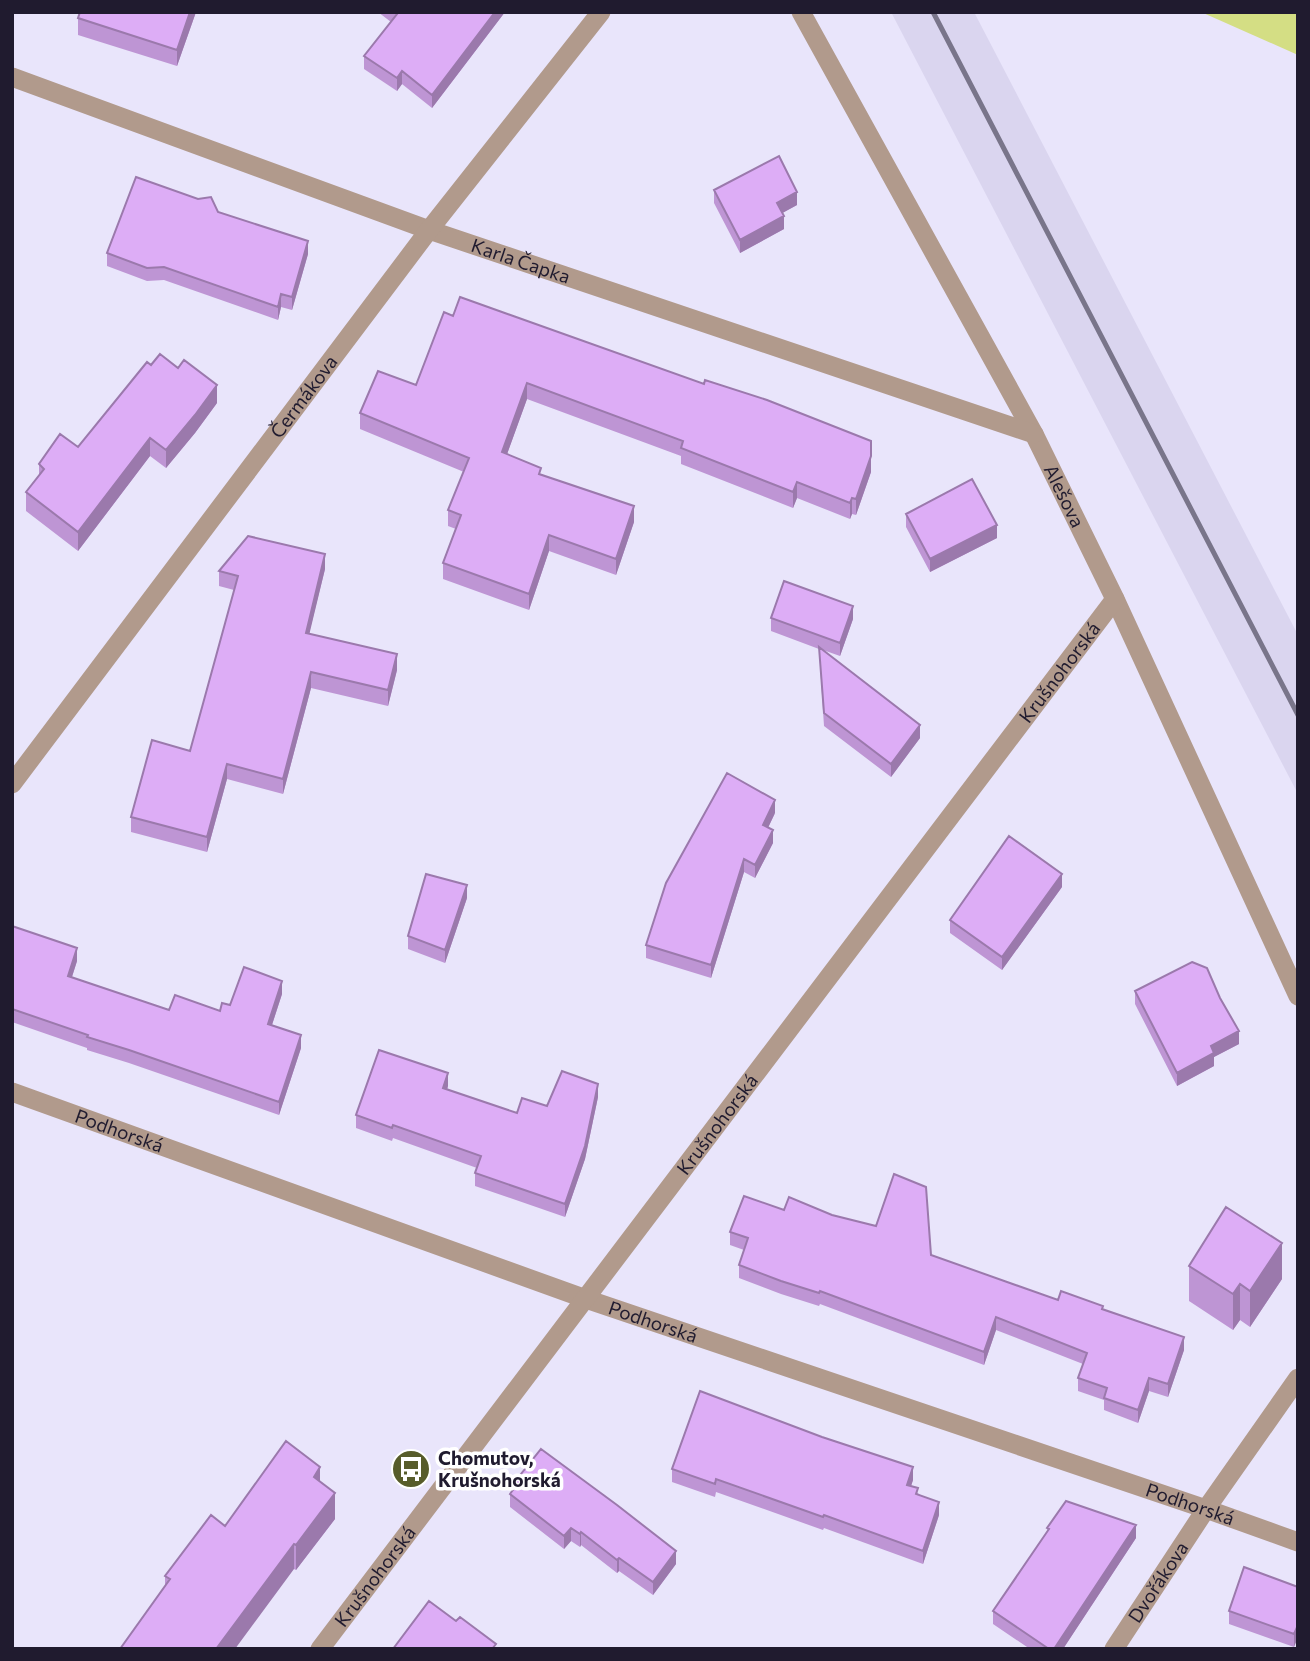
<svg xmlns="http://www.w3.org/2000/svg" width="1310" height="1661" font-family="Commissioner,sans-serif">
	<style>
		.built { fill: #dad5ef }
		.green { fill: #d4de84 }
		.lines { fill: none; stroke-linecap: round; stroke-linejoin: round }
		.minor { stroke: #b19a8c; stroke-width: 19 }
		.rail { stroke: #79758a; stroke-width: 5 }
		.wall { fill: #be95d4 }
		.shaded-wall { fill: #9b79ac }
		.building { fill: #ddadf6; stroke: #9b79ac; stroke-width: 2 }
		.labels { text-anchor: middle; stroke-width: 7; stroke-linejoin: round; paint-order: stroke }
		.street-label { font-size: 19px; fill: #201b2f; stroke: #fff }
		.poi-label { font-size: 19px; font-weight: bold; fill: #201b2f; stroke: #fff; text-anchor: start }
	</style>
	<rect width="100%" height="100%" fill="#e9e5fb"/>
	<path class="built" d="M891,12H974L1298,635V794Z"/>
	<path class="green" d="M1201,12H1298V55Z"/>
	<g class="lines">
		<g class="minor">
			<path id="s1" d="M801,12L1034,434L1115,599L1298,996"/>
			<path id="s2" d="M12,77L429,230L1034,434"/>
			<path id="s3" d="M12,784L429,230L601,12"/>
			<path id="s4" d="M12,1092L586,1299L1206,1509L1298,1542"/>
			<path id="s5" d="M320,1649L1115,599"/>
			<path id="s6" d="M1114,1649L1206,1509L1298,1378"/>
		</g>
		<path class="rail" d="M933,12L1298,715"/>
	</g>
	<path class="wall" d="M80,12H196L177,66L78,35V18Z
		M378,12H505L432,108L402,84L397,91L364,69V56L391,22Z
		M714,190L797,205L782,213L784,229L740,253L714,203Z
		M218,212L308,254L292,310L281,307L278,320L164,280L147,281L107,266V253Z
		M444,312L871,472L856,515L852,514L850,519L797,498L793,508L681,464V456L527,399L507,454L541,474L634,522L616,575L549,551L529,610L443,579V563L456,529L448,526V510L464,472L360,429V413L416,385Z
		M217,403L195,433L166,468L150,456L78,551L26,511V492L39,475V464L78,447Z
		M906,514L997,538L930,572L906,527Z
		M325,569L309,633L397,670L388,706L311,688L283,794L227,779L207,852L131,832V817L190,751L234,590L219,586V571Z
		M771,618L853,619L840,656L823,650L920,738L891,777L824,726L819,649L771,631Z
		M775,813L768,828L773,843L755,878L744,872L711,978L646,958V945Z
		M1062,887L1002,970L950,933V920Z
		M467,898L445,963L408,949V936Z
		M12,926L77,961L72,977L169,1010L220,1011L230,1005L282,994L272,1025L301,1048L279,1115L129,1063L87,1050V1048L12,1022Z
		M1135,991L1239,1044L1214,1057V1066L1177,1086L1135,1004Z
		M448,1086L447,1090L517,1113L598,1097L585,1159L565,1217L475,1186V1173L477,1168L393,1138L392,1141L356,1128V1115Z
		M784,1210L931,1255L1058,1300L1103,1309L1184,1350L1168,1397L1149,1391L1138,1423L1104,1410V1400L1078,1391V1378L1083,1364L996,1330L984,1365L820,1304L819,1306L781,1294L739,1278V1265L744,1250L730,1245V1232Z
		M1189,1266L1282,1279L1250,1327L1240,1320L1233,1330L1189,1301Z
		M672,1469L913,1480L911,1486L939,1515L923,1564L824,1528L823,1530L716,1492L715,1497L672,1482Z
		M320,1482L335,1519L296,1570L294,1569L165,1586V1576Z
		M513,1484L676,1564L653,1595L619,1571L617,1573L581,1545L580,1547L571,1541L564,1549L510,1507V1494L513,1489Z
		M1047,1528L1136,1538L1063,1649H1030L993,1624V1611L1047,1532Z
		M1298,1587L1294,1647L1229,1624V1611Z"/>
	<path class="shaded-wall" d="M190,12H196L177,66V50Z
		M495,12H505L432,108V95Z
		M402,71V84L397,91V78Z
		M797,192V205L777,216V203Z
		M784,216V229L740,253V240Z
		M308,241V254L292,310V297Z
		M281,294V307L278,320V307Z
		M527,383V399L502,468V452Z
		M217,385V403L195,433L166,468V450Z
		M150,438V456L78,551V532Z
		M871,456V472L856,515V499Z
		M797,482V498L793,508V492Z
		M852,498V514L850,519V503Z
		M634,506V522L616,575V559Z
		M997,525V538L930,572V559Z
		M549,535V551L529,610V594Z
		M325,554V569L306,648V633Z
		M853,606V619L840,656V643Z
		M397,654V670L388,706V690Z
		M311,672V688L283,794V779Z
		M920,725V738L891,777V764Z
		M227,764V779L207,852V837Z
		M775,800V813L763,838V825Z
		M773,830V843L755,878V865Z
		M744,859V872L711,978V965Z
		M1062,874V887L1002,970V957Z
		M467,885V898L445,963V950Z
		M77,948V961L68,989V976Z
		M282,981V994L268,1037V1024Z
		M1239,1031V1044L1214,1057V1066L1177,1086V1073L1211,1046Z
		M301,1035V1048L279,1115V1102Z
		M448,1073V1086L443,1101V1088Z
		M598,1084V1097L585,1159L565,1217V1204Z
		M1282,1243V1279L1250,1327V1291Z
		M1240,1284V1320L1233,1330V1294Z
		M996,1317V1330L984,1365V1352Z
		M1184,1337V1350L1168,1397V1384Z
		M1149,1378V1391L1138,1423V1410Z
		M320,1467V1493L314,1477Z
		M913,1467V1480L907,1498V1485Z
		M335,1493V1519L296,1570V1545Z
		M939,1502V1515L923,1564V1551Z
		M1136,1525V1538L1063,1649H1054Z
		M571,1528V1541L564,1549V1536Z
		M581,1532V1545L580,1547V1534Z
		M294,1544V1569L235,1649H216Z
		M676,1551V1564L653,1595V1582Z
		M619,1558V1571L617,1573V1560Z
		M1298,1625V1638L1294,1647V1634Z"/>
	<path class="building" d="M80,12H190L177,50L78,18Z
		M395,12H495L432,95L402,71L397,78L364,56L397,14Z
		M779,156L797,192L777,203L784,216L740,240L714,190Z
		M136,177L198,199L211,197L218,212L308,241L292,297L281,294L278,307L164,267L147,268L107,253Z
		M460,297L704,384L705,380L767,400L871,441V456L856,499L852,498L850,503L797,482L793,492L681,448L683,441L527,383L502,452L541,468L539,474L634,506L616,559L549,535L529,594L443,563L461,515L448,510L469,458L360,413L378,371L416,385L444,312L453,316Z
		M160,354L178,368L184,360L217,385L195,415L166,450L150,438L78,532L26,492L44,469L39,464L60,434L78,447L147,362L151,365Z
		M972,479L997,525L930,559L906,514Z
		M248,536L325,554L306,633L397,654L388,690L311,672L283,779L227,764L207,837L131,817L152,740L190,751L238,576L219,571Z
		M784,581L853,606L840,643L771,618Z
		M819,647L920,725L891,764L824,713Z
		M727,773L775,800L763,825L773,830L755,865L744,859L711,965L646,945L666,883Z
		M1009,836L1062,874L1002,957L950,920Z
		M426,874L467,885L445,950L408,936Z
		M12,926L77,948L68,976L169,1010L175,995L220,1011L222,1003L230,1005L244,967L282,981L268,1024L301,1035L279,1102L129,1050L87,1037L88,1035L12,1009Z
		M1192,962L1207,968L1220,998L1239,1031L1211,1046L1214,1053L1177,1073L1135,991Z
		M379,1050L448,1073L443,1088L517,1113L522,1098L547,1106L562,1071L598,1084L585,1146L565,1204L475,1173L481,1156L393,1125L392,1128L356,1115Z
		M894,1174L926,1187L931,1255L1058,1300L1061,1291L1103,1306L1102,1309L1184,1337L1168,1384L1149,1378L1138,1410L1104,1398L1107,1388L1078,1378L1087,1353L996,1317L984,1352L820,1291L819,1293L781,1281L739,1265L748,1238L730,1232L744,1196L784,1210L789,1197L832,1215L876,1226Z
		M1226,1207L1282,1243L1250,1291L1240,1284L1233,1294L1189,1266Z
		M700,1391L822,1437L913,1467L907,1485L918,1488L916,1494L939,1502L923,1551L824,1515L823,1517L716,1479L715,1484L672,1469Z
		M286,1441L320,1467L314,1477L335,1493L296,1545L294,1544L216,1649H120L170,1579L165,1576L211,1515L225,1526Z
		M541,1449L617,1505L676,1551L653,1582L619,1558L617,1560L581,1532L580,1534L571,1528L564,1536L510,1494L515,1487L513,1484Z
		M1066,1501L1136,1525L1054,1649H1049L993,1611L1049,1529L1047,1528Z
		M1244,1567L1298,1587V1625L1294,1634L1229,1611Z
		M429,1601L456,1621L460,1617L496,1644L492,1649H393Z"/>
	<defs>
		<symbol id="bus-disc" viewBox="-11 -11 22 22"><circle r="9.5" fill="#575c2a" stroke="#fff"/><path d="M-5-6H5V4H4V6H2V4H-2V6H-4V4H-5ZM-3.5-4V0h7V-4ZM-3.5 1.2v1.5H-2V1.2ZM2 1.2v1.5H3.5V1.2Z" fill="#fff"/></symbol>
	</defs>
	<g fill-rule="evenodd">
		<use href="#bus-disc" x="389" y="1447" width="44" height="44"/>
	</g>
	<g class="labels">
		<g class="street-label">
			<text dy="7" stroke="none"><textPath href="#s2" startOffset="541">Karla Čapka</textPath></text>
			<text dy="7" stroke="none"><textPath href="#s3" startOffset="485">Čermákova</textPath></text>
			<text dy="7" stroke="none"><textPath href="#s1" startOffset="551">Alešova</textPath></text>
			<text dy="7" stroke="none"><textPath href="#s5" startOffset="1225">Krušnohorská</textPath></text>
			<text dy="7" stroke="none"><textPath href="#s5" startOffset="658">Krušnohorská</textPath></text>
			<text dy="7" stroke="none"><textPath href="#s4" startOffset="114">Podhorská</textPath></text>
			<text dy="7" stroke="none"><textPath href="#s4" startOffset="681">Podhorská</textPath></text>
			<text dy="7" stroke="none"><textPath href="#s4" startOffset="1248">Podhorská</textPath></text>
			<text dy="7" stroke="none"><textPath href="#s5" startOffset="91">Krušnohorská</textPath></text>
			<text dy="7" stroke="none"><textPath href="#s6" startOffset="80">Dvořákova</textPath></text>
		</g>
		<g class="poi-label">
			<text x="438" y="1465">Chomutov,<tspan x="438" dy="22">Krušnohorská</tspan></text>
		</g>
	</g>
	<rect width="1310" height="1661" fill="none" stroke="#201b2f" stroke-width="28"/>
</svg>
